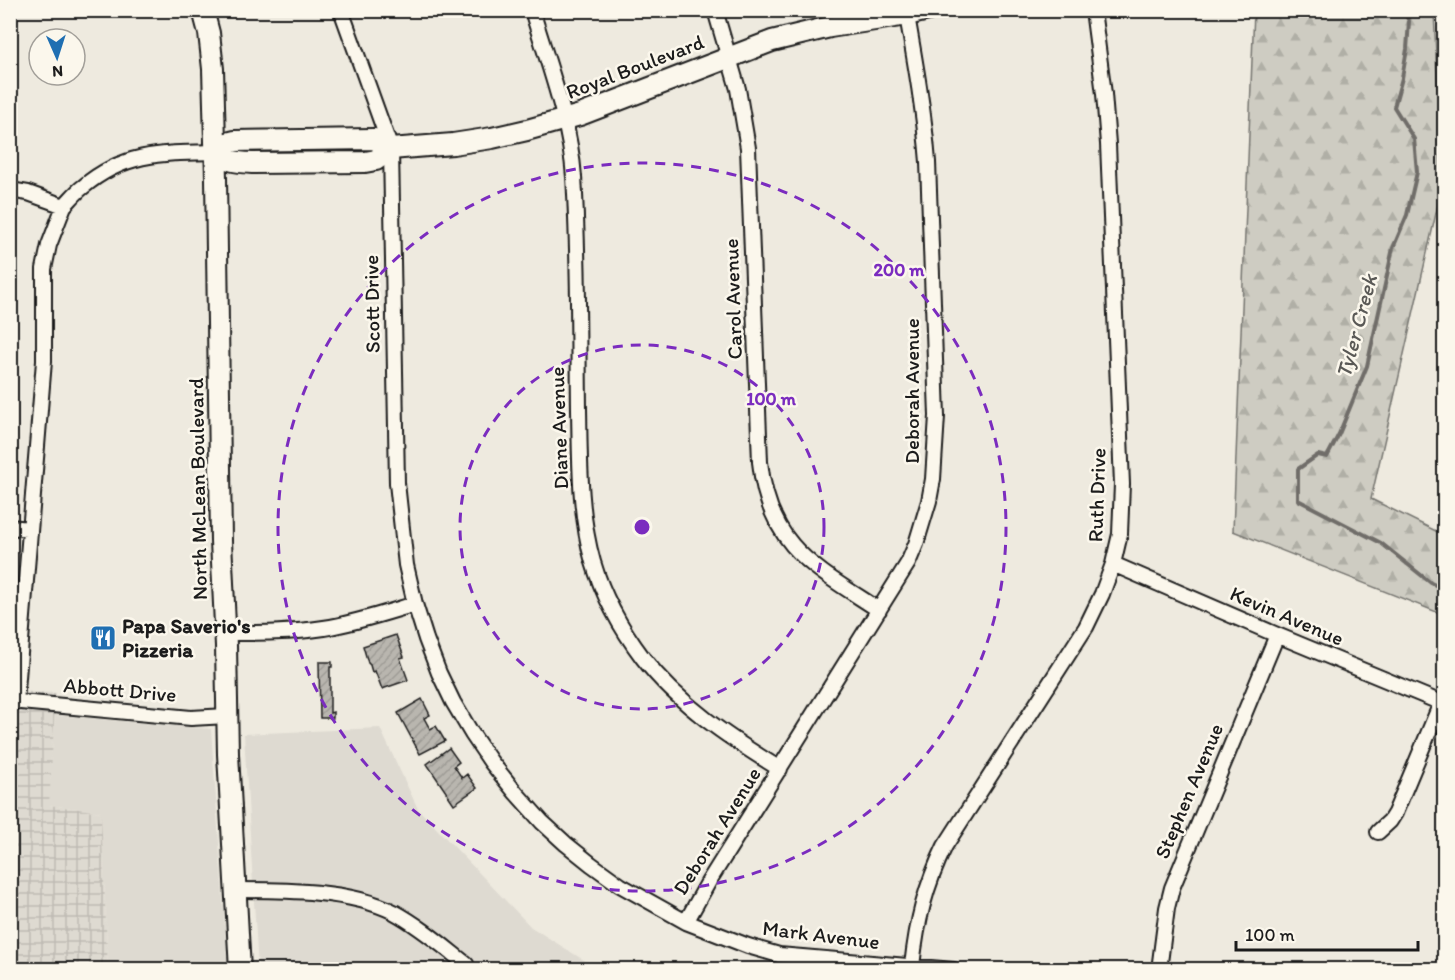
<svg xmlns="http://www.w3.org/2000/svg" width="1455" height="980" font-family="Itim,sans-serif">
	<style>
		.built { fill: #dedad1 }
		.industrial { fill: url(#industrial-grid) }
		.forest { fill: url(#forest-firs); stroke: #75746f; stroke-width: 1.5 }
		.lines { fill: none; stroke-linecap: round; stroke-linejoin: round }
		.stream { stroke: #6f6d69; stroke-width: 4 }
		.building { fill: url(#building-hatch); stroke: #1c1c1c; stroke-width: 1.5 }
		.street-casing { stroke: #1c1c1c; stroke-width: 18 }
		.secondary-casing { stroke: #1c1c1c; stroke-width: 24 }
		.street { stroke: #fbf7ec; stroke-width: 14 }
		.secondary { stroke: #fbf7ec; stroke-width: 20 }
		.ring { fill: none; stroke: #7b2cbf; stroke-width: 3; stroke-dasharray: 10 8 }
		.labels { text-anchor: middle; stroke-width: 5; stroke-linejoin: round; paint-order: stroke }
		.street-label { font-size: 21px; fill: #1c1c1c; stroke: #fbf7ec }
		.poi-label { font-size: 21px; font-weight: bold; fill: #1c1c1c; stroke: #fbf7ec; text-anchor: start }
		.water-label { font-size: 22px; font-style: italic; fill: #5a5956; stroke: #fbf7ec }
		.centre { fill: #7b2cbf; stroke: #fbf7ec; stroke-width: 3 }
		.ring-label { font-size: 18px; text-anchor: middle; font-weight: bold; fill: #7b2cbf; stroke: #fbf7ec; stroke-width: 5; stroke-linejoin: round; paint-order: stroke }
	</style>
	<defs>
		<pattern id="industrial-grid" width="8" height="8" patternUnits="userSpaceOnUse" patternTransform="scale(1.5)"><rect width="8" height="8" fill="#dedad1"/><path d="M0 4h8M4 0v8" fill="none" stroke="#bebab3"/></pattern>
		<pattern id="forest-firs" width="22" height="20" patternUnits="userSpaceOnUse" patternTransform="scale(1.5)"><rect width="22" height="20" fill="#ceccc2"/><path d="M5 1l3.5 6h-7zM16 11l3.5 6h-7z" fill="#b0afa6"/></pattern>
		<pattern id="building-hatch" width="6" height="6" patternUnits="userSpaceOnUse" patternTransform="scale(1.5)"><rect width="6" height="6" fill="#b9b6af"/><path d="M-1 1l2-2M0 6l6-6M5 7l2-2" fill="none" stroke="#9e9c96"/></pattern>
	</defs>
	<rect width="100%" height="100%" fill="#eeeadf"/>
	<filter id="ink" filterUnits="userSpaceOnUse"><feTurbulence type="fractalNoise" baseFrequency=".0167" numOctaves="2"/><feDisplacementMap in="SourceGraphic" scale="12" xChannelSelector="R" yChannelSelector="G"/><feConvolveMatrix kernelMatrix="1 2 1 2 8 2 1 2 1" color-interpolation-filters="sRGB"/></filter>
	<g filter="url(#ink)">
		<path class="built" d="M55,715L211,729L228,969H108L101,812L48,805Z
			M380,728L418,809L531,927L598,969H258L244,734Z"/>
		<path class="industrial" d="M10,691L56,693L49,805L101,812L108,969H11Z"/>
		<path class="forest" d="M1254,11H1434L1442,187L1371,499L1444,535V615L1233,531Z"/>
		<g class="lines">
			<path class="stream" d="M1403,10L1409,21L1407,49L1402,78L1394,107L1414,139L1417,172L1407,215L1393,248L1367,366L1339,434L1327,457L1318,455L1298,469V500L1381,543L1431,583L1444,589"/>
		</g>
		<path class="building" d="M396,635L404,657L400,658L408,680L382,689L375,671L372,672L370,665L368,663L363,646Z
			M319,662H332V667H330V713L333,712V718H320Z
			M422,699L430,715L424,718L430,729L436,726L445,741L420,754L398,713Z
			M449,748L459,762L454,766L462,778L467,774L477,788L454,804L427,764Z"/>
		<g class="lines">
			<defs>
				<path id="street" d="M341,10L391,149L397,483L406,565L415,604L426,639L439,673L453,702L472,734L491,762L516,793L542,822L566,844L591,864L620,885L686,922L748,946L779,955L954,970
					M532,10C548,64 570,121 574,177C579,254 578,332 579,409C580,460 579,513 593,562C603,596 622,630 643,658C679,705 731,739 780,769
					M715,10L738,89L748,148L760,462C769,547 814,567 879,610
					M10,190L28,193L64,206C70,200 76,192 83,187C124,152 164,153 215,152
					M10,527L29,529
					M1113,564L1277,635L1444,704
					M226,633C258,633 292,633 324,628C355,623 385,613 415,604
					M10,701L191,718L227,716
					M16,702L44,361V269L49,245L64,206
					M1378,832L1390,821L1395,813L1441,703
					M235,890C285,890 350,890 394,912C420,926 443,946 466,964
					M686,922L709,881L908,563L916,544L929,501L933,479L937,416L928,162C924,111 915,61 906,10
					M912,966C917,921 925,887 945,846L1086,627L1102,594L1113,564L1120,534L1122,484L1108,144L1104,94L1093,10
					M1159,970L1167,908L1172,888L1277,635"/>
				<path id="secondary" d="M203,10L209,33L213,69L216,178L221,541L226,646L228,754L240,970
					M215,152L227,143L235,141L374,139L391,149L415,147L453,144L492,138L527,130L580,115L772,41L830,27L907,15L928,10
					M215,152C231,162 234,162 253,163L365,162L376,160L391,149"/>
			</defs>
			<use href="#street" class="street-casing"/>
			<use href="#secondary" class="secondary-casing"/>
			<use href="#street" class="street"/>
			<use href="#secondary" class="secondary"/>
		</g>
	</g>
	<g class="ring">
		<circle cx="642" cy="527" r="182"/>
		<circle cx="642" cy="527" r="364"/>
	</g>
	<defs>
		<symbol id="restaurant-square" viewBox="-11 -11 22 22"><rect x="-9" y="-9" width="18" height="18" rx="4" fill="#1f6fb2" stroke="#fbf7ec"/><path d="M-5-6h1v4h1v-4h1v4h1v-4h1v5L-1.5 .5V6h-2V.5L-5-1ZM5-6V6H3V1.5H1.5Q1.5-4 5-6Z" fill="#fff"/></symbol>
	</defs>
	<g fill-rule="evenodd">
		<use href="#restaurant-square" x="88" y="623" width="30" height="30"/>
	</g>
	<g class="labels">
		<g class="street-label">
			<text transform="translate(635 67) rotate(-21)" y="7">Royal Boulevard</text>
			<text transform="translate(733 299) rotate(-92)" y="7">Carol Avenue</text>
			<text transform="translate(372 304) rotate(-91)" y="7">Scott Drive</text>
			<text transform="translate(912 391) rotate(-90)" y="7">Deborah Avenue</text>
			<text transform="translate(559 428) rotate(-92)" y="7">Diane Avenue</text>
			<text transform="translate(198 489) rotate(-91)" y="7">North McLean Boulevard</text>
			<text transform="translate(1097 495) rotate(-88)" y="7">Ruth Drive</text>
			<text transform="translate(1287 616) rotate(23)" y="7">Kevin Avenue</text>
			<text transform="translate(120 690) rotate(5)" y="7">Abbott Drive</text>
			<text transform="translate(1189 791) rotate(-67)" y="7">Stephen Avenue</text>
			<text transform="translate(717 831) rotate(-58)" y="7">Deborah Avenue</text>
			<text transform="translate(821 935) rotate(7)" y="7">Mark Avenue</text>
		</g>
		<g class="poi-label">
			<text x="122" y="633">Papa Saverio's<tspan x="122" dy="24">Pizzeria</tspan></text>
		</g>
		<g class="water-label">
			<text transform="translate(1356 326) rotate(-75)" y="8">Tyler Creek</text>
		</g>
	</g>
	<circle cx="642" cy="527" r="9" class="centre"/>
	<g class="ring-label">
		<text x="899" y="276">200 m</text>
		<text x="771" y="405">100 m</text>
	</g>
	<rect width="1455" height="980" fill="none" stroke="#fbf7ec" stroke-width="36"/>
	<rect x="18" y="18" width="1419" height="944" fill="none" stroke="#1c1c1c" stroke-width="2" filter="url(#ink)"/>
	<g transform="translate(57 57) rotate(177)"><circle r="28" fill="#fbf7ec" stroke="#a29f99" stroke-width="1.5"/>
	<path d="M0-4.5L10 22L0 15L-10 22Z" fill="#1f6fb2"/>
	<text y="-9" font-size="16" font-weight="bold" text-anchor="middle" fill="#1c1c1c">N</text>
	</g>
	<path d="M1236 941v9h182v-9" fill="none" stroke="#1c1c1c" stroke-width="3"/>
	<text x="1245" y="941" font-size="18" fill="#1c1c1c" stroke="#fbf7ec" stroke-width="4.5" paint-order="stroke">100 m</text>
</svg>
